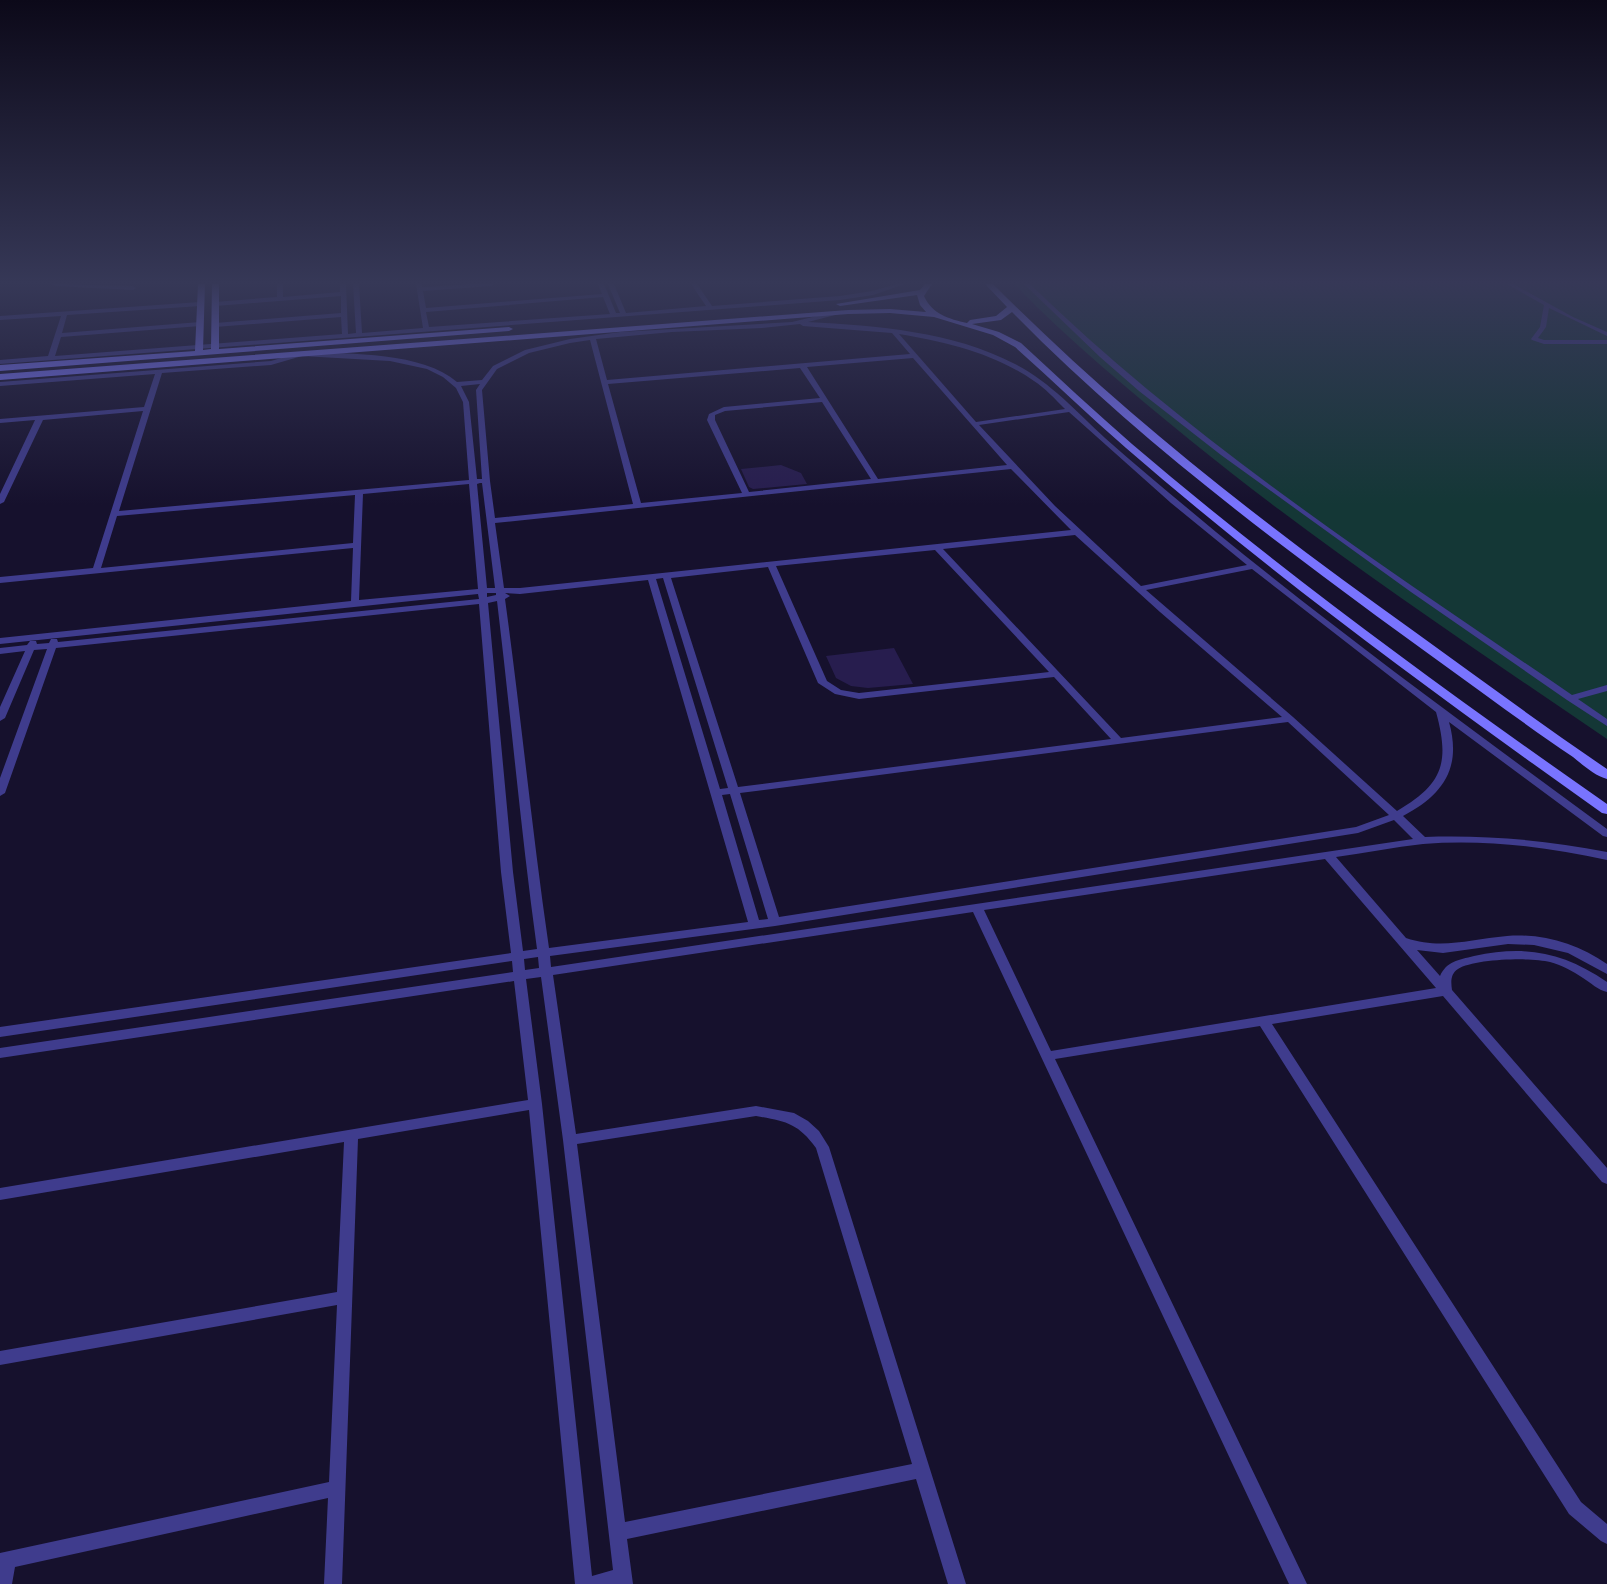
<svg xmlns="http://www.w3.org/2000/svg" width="1607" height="1584" font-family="Overpass,sans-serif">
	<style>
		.green { fill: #143736 }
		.building { fill: #271d4e }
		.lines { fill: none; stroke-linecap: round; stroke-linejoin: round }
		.street { fill: #3f3c8d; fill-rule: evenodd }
		.secondary { fill: #7974ff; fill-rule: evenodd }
	</style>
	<rect width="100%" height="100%" fill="#16112d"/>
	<path class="green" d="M1014,284H1607V739C1466,643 1323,548 1190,440C1129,390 1069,341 1014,284Z"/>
	<path class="building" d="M781,465L801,473L807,484L753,489L749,487L741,469Z
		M894,648L913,684L868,688L851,686L836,678L826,656Z"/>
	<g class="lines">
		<path class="street" d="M52,284L133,286L136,288L133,290L55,286Z
			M277,284H283V297L340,292V284H346L348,334L356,333L353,284H359L362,333L423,328L416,284H422V287L473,284H494L491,286L423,291L426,308L602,294L598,284H604L616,313H620L608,284H614L626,313L706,306L691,284H697L712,306L840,296L872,291L897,284H905L873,295L840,300L0,364V360L48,356L61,316L0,320V316L200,302L203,304L200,306L67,315L62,333L200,322L203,324L200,326L61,337L55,356L342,334L341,317L215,327L212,325L215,323L341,313V296L215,306L212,304L215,302L277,297ZM603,297L610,314L429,327L426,312Z
			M1024,284H1030C1193,443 1385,567 1572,695L1607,685V691L1578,699L1607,719V726L1567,700L1411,592L1221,455L1139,391L1100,357Z
			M1507,284H1513L1573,317L1607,332V336L1605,335L1549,308L1546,327L1538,338L1544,340H1607V344H1544L1532,340L1531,339L1540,327L1544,305Z
			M837,311L840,313L839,314L808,322C877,326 952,331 1015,364C1050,382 1077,412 1105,438C1141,470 1179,501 1216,532C1343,636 1475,732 1607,829V837L1603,836L1449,722C1462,768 1443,795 1403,816L1425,837C1487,835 1546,840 1607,852V860C1547,847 1485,839 1423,844C1394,847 1365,853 1336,857L1406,938C1442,950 1470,939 1507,936C1542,933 1578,944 1607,964V974L1568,953L1534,945L1508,944L1443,953L1417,950L1440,976C1447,961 1458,960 1474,956C1526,945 1563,952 1607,982V992C1598,990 1591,983 1583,978C1573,971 1561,965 1550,962C1531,957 1474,959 1458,969C1450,974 1451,983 1452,990L1607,1168V1184L1602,1182L1443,996L1272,1024L1581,1502L1607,1524V1544L1601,1541L1569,1514L1260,1026L1055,1059L1307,1584H1289L973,912L553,975L576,1134L756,1106L794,1113L808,1121L819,1131L829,1147L966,1584H948L916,1479L627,1539L633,1584H575L529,1110L358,1139L342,1584H324L328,1498L15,1567L12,1584H0V1553L329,1482L337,1305L0,1365V1351L337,1292L344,1142L0,1200V1188L528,1100L514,981L0,1058V1048L513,972L512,961L0,1037V1027L511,953L501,872L479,604L56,648L5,793L0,796V778L47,649L34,650L5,718L0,721V707L25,651L0,654V648L27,645L30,641H36L37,644L49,643L51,639H57L58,642L479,599L478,594L0,644V638L351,601L353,548L0,583V577L93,568L143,411L43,420L4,502L0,504V494L35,420L0,423V419L144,407L155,374L0,386V382L271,361L298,353L306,352C350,354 423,352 457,382L482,380L493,366L525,350L570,339L620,332L792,322ZM800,324L803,326L892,333L910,354L607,380L596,339L672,332L762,328ZM899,334C946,342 994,353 1034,381C1045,388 1055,399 1065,409L976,422ZM590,340L633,504L495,518L490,481L482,390L497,369L529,353L570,343ZM302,356L390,361L427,369L443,377L456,388L463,402L469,480L119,511L162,373L271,365ZM913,358L1007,465L878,479L807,367ZM800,368L820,398L724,407L709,414L707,420L742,493L641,503L608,384ZM480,384L476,390L482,479H477L469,402L461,386ZM822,402L871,479L749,492L715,420V415L725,411ZM1069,412L1171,503L1247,565L1141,586L1055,506L979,425ZM1011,469L1071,530L520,588H504L495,523ZM480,483H482L495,588H487L477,484ZM469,484L478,589L359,600L363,494ZM355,495L353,543L101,568L117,516ZM1075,535L1160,612L1282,717L1121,738L943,549ZM935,550L1049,672L859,693L841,690L827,681L776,566ZM768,567L818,683L835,694L859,699L1054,677L1111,739L738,787L671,578ZM1252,569L1436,712C1450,763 1443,784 1397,811L1293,717L1146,590ZM663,578L728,788L720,789L656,579ZM648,580L748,922L549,948C532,832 521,715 505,599L510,596L505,593L520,594ZM487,593H496V595L487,597ZM497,601C511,717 521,833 537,949L523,951L513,872L488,603ZM1288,722L1389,815L1356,827L779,917L740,793ZM730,794L768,919L759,920L722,795ZM1394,820L1413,839L551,967L550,956L775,926L1358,833ZM1325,859L1436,988L1051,1051L984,910ZM538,957L539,968L525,970L524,959ZM541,977L563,1140L613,1570L592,1576L542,1104L526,979ZM756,1116C785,1121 798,1123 816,1148L912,1464L625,1522L577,1144Z"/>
		<path class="secondary" d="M198,284H205L203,350L211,349L212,284H219V349L509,327L513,329L509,331L0,371V365L195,351Z
			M925,284H932L924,296C932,314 949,319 967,323L970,320L996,316L1007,307L985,284H993C1123,415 1265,525 1415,632C1479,678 1542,725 1607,769V779C1595,776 1583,765 1573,757C1543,737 1513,715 1484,694C1320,575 1154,457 1012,312L1001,320L972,324L999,332L1021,343C1058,377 1094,411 1132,444C1283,573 1444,690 1607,804V814L1602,813C1439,697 1277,579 1126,448C1088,415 1052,380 1015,347L993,335L934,317L890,313L848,314L0,380V374L848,310L890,309L926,312L920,305L917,295L840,306L836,304L920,290Z"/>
	</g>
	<linearGradient id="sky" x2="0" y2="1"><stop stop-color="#0c0919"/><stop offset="0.56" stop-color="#363857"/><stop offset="1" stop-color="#363857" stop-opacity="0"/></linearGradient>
	<rect width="1607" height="505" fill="url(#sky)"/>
</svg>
